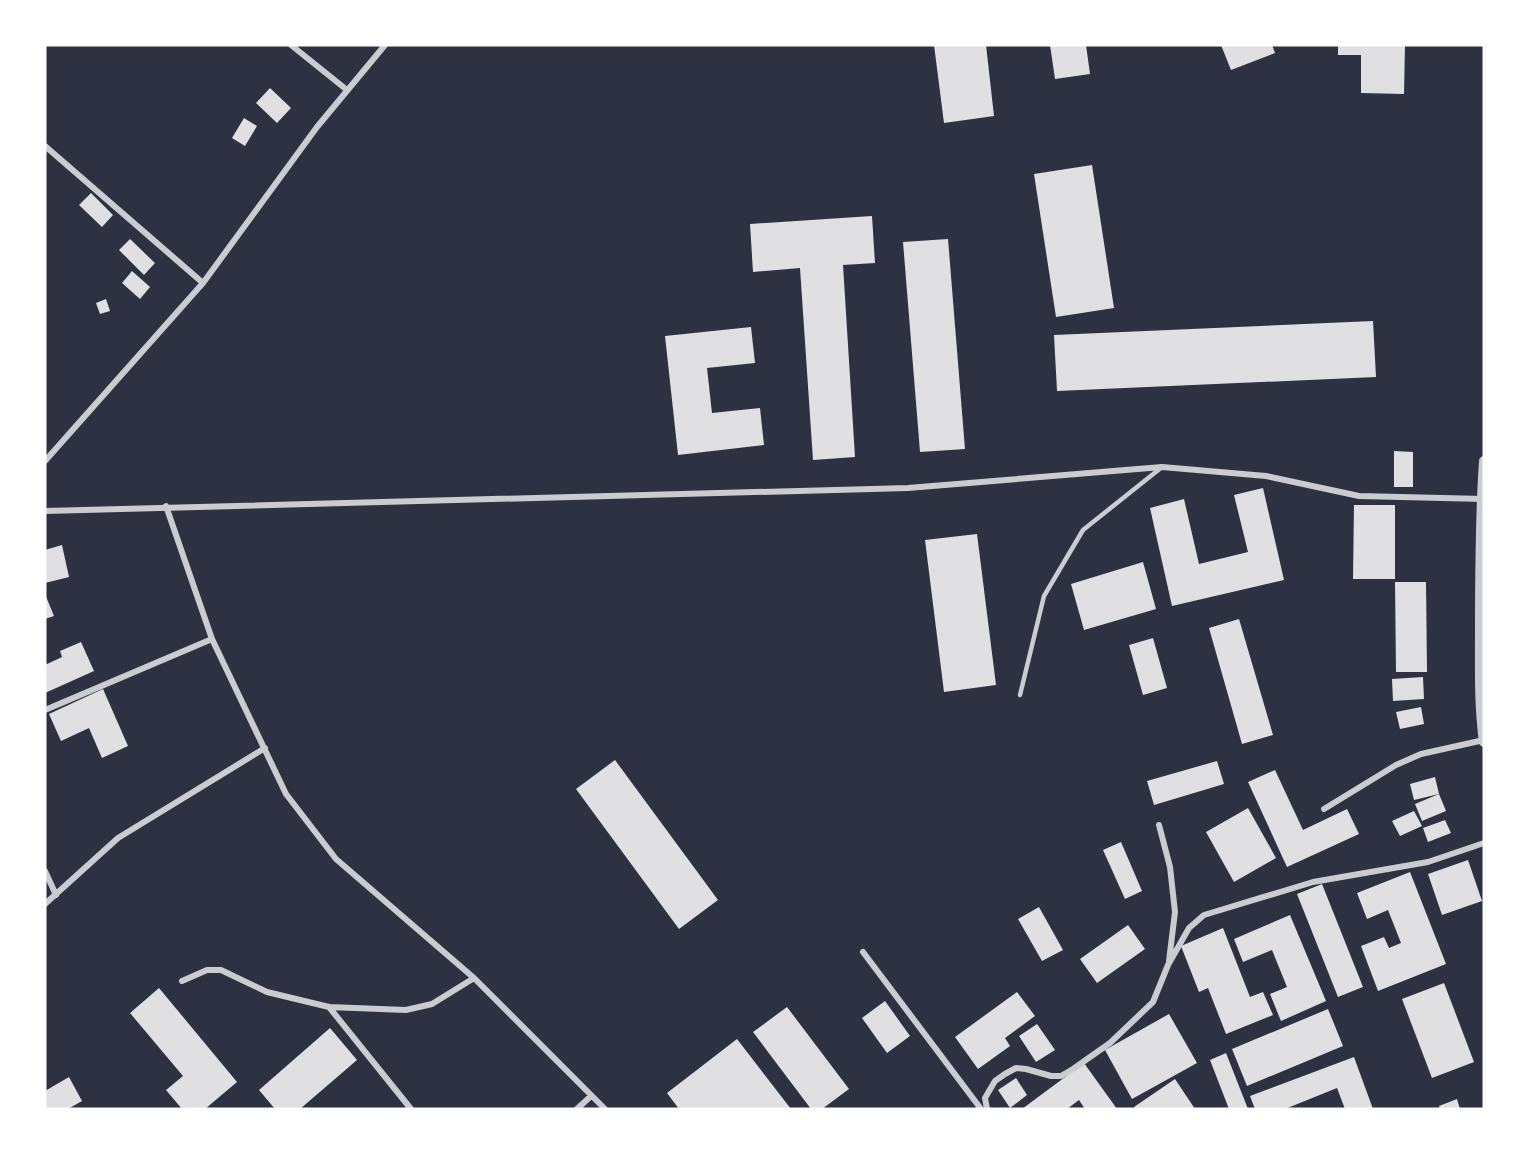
<svg xmlns="http://www.w3.org/2000/svg" width="1529" height="1154" font-family="'Alegreya Sans',sans-serif">
	<style>
		.building { fill: #e0e0e3 }
		.lines { fill: none; stroke-linecap: round; stroke-linejoin: round }
		.service { stroke: #caccd0; stroke-width: 4.5 }
		.minor { stroke: #caccd0; stroke-width: 6 }
		.tertiary { stroke: #caccd0; stroke-width: 10 }
	</style>
	<rect width="100%" height="100%" fill="#2d3142"/>
	<path class="building" d="M934,45H986L994,116L944,123Z
		M1050,45H1086L1090,74L1055,79Z
		M1221,45H1272L1275,53L1231,70Z
		M1338,45H1405L1404,94L1361,93V55H1338Z
		M270,88L291,108L277,123L256,103Z
		M244,118L257,126L245,146L232,138Z
		M1092,165L1114,308L1056,317L1034,174Z
		M91,193L113,215L102,227L79,205Z
		M872,216L875,263L843,265L855,457L813,460L800,268L753,272L750,224Z
		M130,239L155,263L144,275L119,250Z
		M948,239L965,449L920,452L903,242Z
		M132,271L150,287L140,299L122,283Z
		M106,299L110,311L100,314L96,303Z
		M1373,321L1376,377L1057,391L1054,335Z
		M751,327L755,363L707,368L712,413L760,408L764,445L678,455L665,336Z
		M1394,451L1413,452V487H1394Z
		M1263,488L1284,580L1172,606L1150,508L1184,499L1199,564L1248,552L1234,495Z
		M1354,505H1395V579H1353Z
		M977,534L996,685L944,692L925,540Z
		M62,545L69,577L45,583V550Z
		M1143,562L1156,609L1084,630L1071,584Z
		M1395,582H1426L1427,672H1396Z
		M45,594L54,616L45,619Z
		M1239,619L1273,735L1242,744L1209,628Z
		M1153,638L1167,688L1143,695L1129,645Z
		M81,642L94,671L45,693V665L62,657L60,651Z
		M1423,677L1424,699L1393,701L1392,679Z
		M103,689L128,746L102,758L89,728L61,741L49,714Z
		M1421,707L1424,724L1400,729L1396,712Z
		M615,760L718,900L679,929L576,789Z
		M1217,761L1224,784L1154,805L1147,781Z
		M1275,770L1303,830L1347,809L1359,834L1287,867L1248,782Z
		M1435,777L1439,794L1446,811L1422,821L1415,804L1439,794L1414,800L1410,784Z
		M1248,808L1276,858L1234,882L1206,832Z
		M1414,811L1422,826L1400,836L1392,821Z
		M1445,820L1451,833L1428,842L1423,828Z
		M1121,842L1142,891L1125,899L1103,850Z
		M1468,860L1482,901L1442,915L1428,874Z
		M1410,872L1446,964L1378,991L1361,946L1384,937L1389,948L1401,943L1388,910L1367,919L1357,893Z
		M1322,884L1363,987L1338,997L1297,894Z
		M1039,907L1063,950L1042,961L1018,919Z
		M1290,915L1326,1001L1281,1021L1270,994L1287,987L1272,950L1243,962L1234,939Z
		M1128,925L1145,949L1097,983L1080,959Z
		M1223,928L1250,997L1263,992L1273,1015L1226,1034L1208,988L1199,992L1181,946Z
		M1444,983L1474,1062L1432,1078L1402,999Z
		M159,988L237,1082L205,1109H182L166,1090L183,1076L130,1013Z
		M1017,992L1035,1016L1005,1038L1010,1046L978,1069L955,1037Z
		M885,1001L910,1036L887,1053L862,1018Z
		M787,1007L849,1089L822,1109H811L753,1032Z
		M1328,1009L1343,1046L1247,1086L1232,1049Z
		M1169,1014L1197,1063L1132,1099L1105,1050Z
		M1037,1024L1055,1050L1036,1062L1019,1036Z
		M330,1028L357,1060L300,1109H275L259,1090Z
		M737,1039L791,1109H679L667,1093Z
		M1226,1053L1248,1109H1229L1210,1060Z
		M1354,1057L1373,1109H1345L1337,1088L1285,1109H1255L1250,1096Z
		M1084,1063L1117,1109H1085L1079,1100L1067,1109H1022Z
		M69,1077L82,1101L68,1109H45V1091Z
		M1016,1078L1027,1095L1010,1108L998,1090Z
		M1175,1079L1195,1109H1136L1134,1107Z
		M1457,1099L1460,1109H1440L1439,1106Z"/>
	<g class="lines">
		<path class="service" d="M1020,695L1044,596L1083,530L1162,467"/>
		<path class="minor" d="M291,45L347,90
			M45,146L203,283
			M45,461L203,283L317,127L385,45
			M166,506L212,639L286,794L336,859L474,978L605,1109
			M45,511L908,488L1162,467L1266,476L1359,496L1484,499
			M45,710L212,639
			M1324,809L1396,765L1421,754L1484,740
			M1159,825L1170,867L1175,912L1169,961
			M45,871L56,895
			M45,904L118,838L265,748
			M863,952L981,1109
			M182,981L207,970H221L267,992L329,1007L406,1010L432,1004L474,978
			M329,1007L411,1109
			M577,1109L591,1096
			M987,1109L985,1098L995,1081L1005,1074L1016,1068L1026,1069L1051,1076H1061L1073,1069L1110,1043L1153,1002L1168,965L1189,928L1204,915L1313,882L1428,862L1484,843"/>
		<path class="tertiary" d="M1484,461C1480,518 1480,575 1480,632C1480,668 1479,706 1484,742"/>
	</g>
	<rect width="1529" height="1154" fill="none" stroke="#ffffff" stroke-width="93"/>
</svg>
